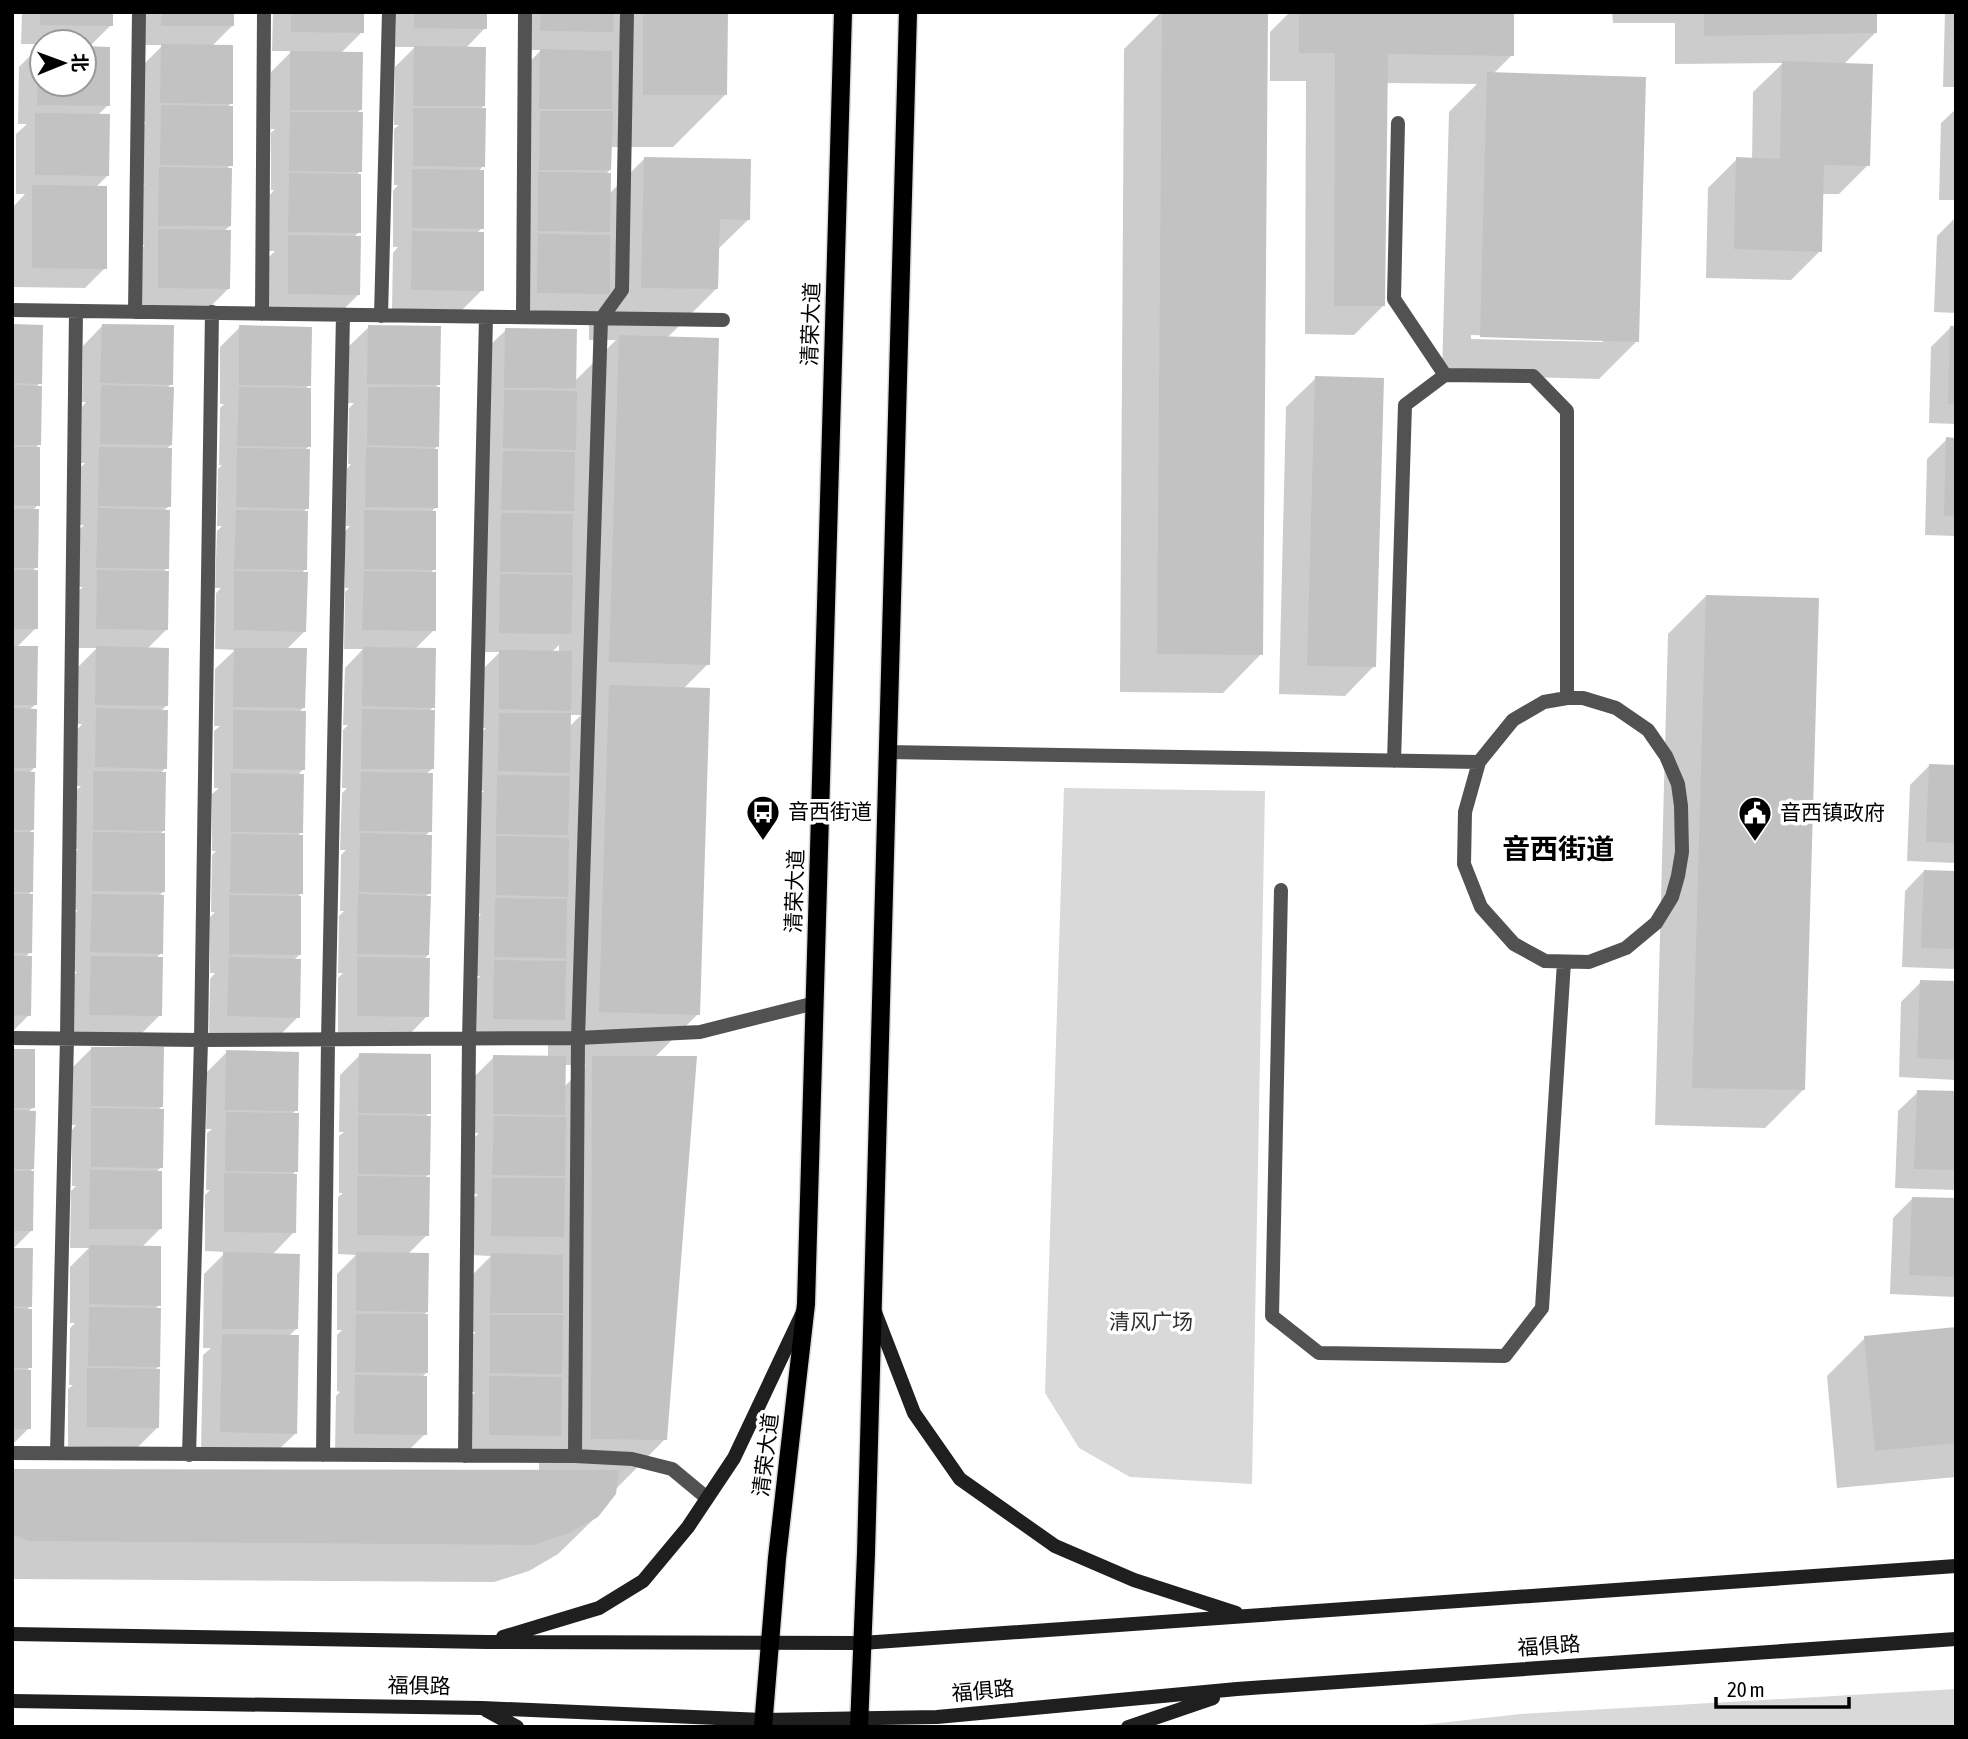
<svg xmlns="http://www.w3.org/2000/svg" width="1968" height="1739" font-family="'Asap Condensed','Noto Sans SC',sans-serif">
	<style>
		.green { fill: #d9d9d9 }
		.shadow { fill: #0003; fill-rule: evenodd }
		.building { fill: #c2c2c2 }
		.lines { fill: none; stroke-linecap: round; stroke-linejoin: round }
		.primary-casing { stroke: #dbdbdb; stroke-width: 21 }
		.minor { stroke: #525252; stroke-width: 14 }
		.secondary { stroke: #1f1f1f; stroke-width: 14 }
		.primary { stroke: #000; stroke-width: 18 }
		.labels { text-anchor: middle; stroke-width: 7; stroke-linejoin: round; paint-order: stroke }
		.street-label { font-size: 21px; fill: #000; stroke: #fff }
		.poi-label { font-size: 21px; fill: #000; stroke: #fff; text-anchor: start }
		.park-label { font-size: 21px; fill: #303030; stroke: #fff }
		.district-label { font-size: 28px; font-weight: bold; fill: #000; stroke: #fff }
	</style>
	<rect width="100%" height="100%" fill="#fff"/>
	<path class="green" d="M1064,788L1265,791L1252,1484L1130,1477L1079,1448L1045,1393Z
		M1956,1689V1727H1403L1521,1714Z"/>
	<path class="shadow" d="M22,12H111V25L88,48L108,105L98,115L107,176L95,188L105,268L85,288L13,287V207L25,194H16V134L27,124H18L19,67L42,44H21ZM42,42H84V84H42Z
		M143,12H232V26L211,47L231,103L227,108L231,165L226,169L230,226L224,231L229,288L209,308L139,307V250L145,245H139L140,188L145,184H141L142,127L146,122H141L142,66L163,45H142Z
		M273,12H362V32L341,53L360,110L356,114L360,171L356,176L359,232L353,238L359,294L339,314L269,313V257L275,251H269L270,195L274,190H271V133L275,129H271V72L292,51H272Z
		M396,12H485V28L465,49L484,106L479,110L483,166L478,172L482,228L476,234L482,290L462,310L392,309L393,253L398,247H393V191L398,185H394V129L399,125H394L395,67L415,47H395Z
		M522,12H726V94L673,147H610V170L605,175L609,194L644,159L749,219L717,250V288L666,339L708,664L683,689L698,1014L654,1058L665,1439L615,1490L597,1516L558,1554L529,1571L494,1582L12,1579V1471H539V1455L470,1454V1398L475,1392H471V1336L476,1332H471L472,1275L491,1256L472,1255L473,1199L478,1194H473L475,1137L479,1133H474V1077L494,1057H548V1035L474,1038L475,982L480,976H475L476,919L481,914H477V858L481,853H477L478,796L484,791L479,790L480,734L486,728H480V672L500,652H480L486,349L506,330L574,382L616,340H589V313L519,312L521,71L541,50H521ZM559,645V653H551ZM570,715H581L569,727ZM564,1065H586L564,1087Z
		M1161,12H1266L1261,654L1223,693L1120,692L1124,49Z
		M1290,12H1512V55L1493,74L1637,341L1599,379L1442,375L1449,112L1477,84L1385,83L1384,305L1354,335L1305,334L1306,81H1270V32ZM1471,335L1603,339V342L1471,339Z
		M1612,12H1875L1876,32L1843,65L1868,165L1839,194H1822L1820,251L1791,280L1706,278L1708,188L1737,159L1752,160L1753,92L1783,63L1675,64V23H1613Z
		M1945,12H1956V87H1943Z
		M1956,109V200H1939L1941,123Z
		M1956,217V313L1934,312L1937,236Z
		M12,326L40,383L36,387L39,444L35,449L38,505L32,511L36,567L32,572L36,628L16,648L35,705L29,710L35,767L29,773L32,830L28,834L32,891L27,896L30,952L25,958L29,1015L12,1032Z
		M102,326L171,384L167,388L171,445L166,449L169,506L164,511L167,568L163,572L167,629L147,649L166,706L161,711L165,768L160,774L163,831L159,835L163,892L158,897L161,953L155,959L160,1015L140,1035L70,1034L72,977L77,972L72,971L73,915L78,910H73L74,854L78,849H74V793L81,786H76L77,730L82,724H76L77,668L97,648H77L78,591L83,587H77L79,530L84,525H79L80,468L85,463H81L82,407L86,402H82L83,346Z
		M240,327L309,385L304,390L309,446L304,451L307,508L302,513L305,569L301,574L305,631L286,650L304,707L298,713L303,769L298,775L301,832L297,837L301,893L297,898L299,955L294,960L298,1017L278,1037L209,1035L210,979L215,973H210V917L215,912H211L212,855L216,851H212V794L219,788H214V731L220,726H214L215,669L235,650L215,649L216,593L221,588H215L217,531L222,526H217L218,469L222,465H219L220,408L224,404H220V347Z
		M369,327L438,385L434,389L437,446L433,451L436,507L430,513L434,569L430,574L434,630L414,650L433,707L428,712L432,769L425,775L430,831L425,836L430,893L425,897L428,955L423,960L427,1016L408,1036L338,1035V978L343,973H338L339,916L344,911H340L341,855L346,850H340L342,793L347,788H342L343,730L348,725H343L345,668L363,649H344L345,592L349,588H345V531L350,526H346L347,469L351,464H348L349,408L354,403H348L349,346Z
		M1951,327H1956V424L1929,423L1931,347Z
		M1316,378L1374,666L1345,696L1279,694L1286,407Z
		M1947,439H1956V536L1925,535L1927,459Z
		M1706,596L1803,1090L1765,1128L1655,1125L1668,634Z
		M1929,766H1956V863L1907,861L1910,785Z
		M1924,871L1956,872V969L1902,967L1905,891Z
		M1921,982L1956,983V1080L1899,1077L1901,1002Z
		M92,1048L162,1106L157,1111L161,1167L156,1172L160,1229L141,1248L159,1305L155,1309L159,1366L154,1371L158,1427L138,1447L68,1446V1389L73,1385H69L70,1328L75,1323H70V1267L89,1248H70L71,1191L76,1186H72V1130L76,1125H72V1068Z
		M12,1051L33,1107L28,1112L33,1169L28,1173L32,1230L13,1249L31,1306L26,1310L30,1367L26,1372L29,1428L12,1445Z
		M227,1052L296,1110L292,1114L296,1171L291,1176L294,1232L272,1255L296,1329L288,1337L295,1434L275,1453L201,1451L203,1355L211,1348H203L204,1274L226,1252L205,1251V1195L210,1190H206L207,1133L212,1129H206L207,1072Z
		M360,1055L429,1113L425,1117L429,1174L424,1179L427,1235L408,1254L427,1312L422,1316L426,1373L421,1378L425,1434L405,1454L335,1453L336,1396L340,1392L337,1391V1335L342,1330H337V1274L356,1255L338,1254V1197L343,1193H339V1136L344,1132H339L340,1075Z
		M1918,1092L1956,1093V1190L1895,1188L1898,1111Z
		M1912,1199L1956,1200V1297L1890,1294L1893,1218Z
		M1956,1329V1477L1837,1488L1827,1376L1865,1338Z"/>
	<path class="building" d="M40,12H113V26L40,25Z
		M162,12H234V26H161Z
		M291,12H364V33L291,32Z
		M414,12H487V29L414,28Z
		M541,12H614L613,32L540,31Z
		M643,12H728L727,95H643Z
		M1162,12H1268L1263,655L1157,654Z
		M1299,12H1514V56L1388,54L1385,306H1334L1335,53H1299Z
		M1704,12H1877V33L1704,36Z
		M161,44L233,45V104L160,103Z
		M38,46H42V84H84V46L110,47V106L37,105Z
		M414,46L486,47L485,106H413Z
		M540,49L612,51V109H539Z
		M290,51L363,52L362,110H290Z
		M1782,61L1873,64L1870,166L1824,165L1822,252L1734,249L1736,157L1780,159Z
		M1487,72L1646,77L1639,342L1480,337Z
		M161,105L233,106V166L160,165Z
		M413,108H486L485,167L413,166Z
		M540,111H613L611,170H539Z
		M290,112H363L362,172L289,171Z
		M35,113L110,114L109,176L35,175Z
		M644,157L751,159L750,220L720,219L718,289L641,288Z
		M159,167L232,168L231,226H158Z
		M412,169L484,170V229L412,228Z
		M538,172L611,173L610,232L538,231Z
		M289,173L361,174V233L288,232Z
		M32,185L107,186V269L32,268Z
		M158,229L231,230L230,289L158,288Z
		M412,231L484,232V291L411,290Z
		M538,234L610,235V294L537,293Z
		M288,235L361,236L360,295L288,294Z
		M12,324L43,325L42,384L12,383Z
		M102,324L174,325L173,385L100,383Z
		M239,325L312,327L311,386L239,385Z
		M368,325L441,326L440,385L367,384Z
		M1950,326H1956V404H1948Z
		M505,328L577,329L576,388H504Z
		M619,335L719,338L710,665L609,662Z
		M1315,376L1384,378L1376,667L1307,666Z
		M12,385L42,386L41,445H12Z
		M101,385L174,387L172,445L100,444Z
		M239,387L311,388V447L237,446Z
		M368,387H440L439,447L367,445Z
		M504,390L577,391L576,450L503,448Z
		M1946,437L1956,438V516H1944Z
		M12,447H40V506L12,505Z
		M99,447L172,448L171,507L98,506Z
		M366,447L438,449V508L365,507Z
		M237,448L310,449L309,509L236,507Z
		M503,451L575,452L574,511L501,510Z
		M98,508L170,510L169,569L96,568Z
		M12,509H39L38,568H12Z
		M236,510L308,511L307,570L234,569Z
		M364,510L436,511V570L364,569Z
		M501,513L573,514L572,573L500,572Z
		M12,570H38V629H12Z
		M97,570L169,571L168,630L96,629Z
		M234,571L308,572L306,632L234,630Z
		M364,571L436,572V631L362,630Z
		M500,574L573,575L571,634L499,633Z
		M1706,595L1819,598L1805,1090L1692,1088Z
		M12,646H38L37,705H12Z
		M96,646L169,648L168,706L95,705Z
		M363,647L436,648L435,708L362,706Z
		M234,648H307L305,708L233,707Z
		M499,650L572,651L571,711L499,709Z
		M609,685L710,688L700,1015L599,1012Z
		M12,708L37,709L36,768H12Z
		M96,708L168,710L167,769L95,767Z
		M362,709L435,710L434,769H361Z
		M233,710L306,711L305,770L233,769Z
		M499,713H571L570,773L498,771Z
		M1929,764L1956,765V843L1926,842Z
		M12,771L35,772L34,830H12Z
		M93,771L166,772L165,831L93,830Z
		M361,772L433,773L432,832L359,831Z
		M231,773L304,774L303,833L231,832Z
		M497,775L570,776L568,835L496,834Z
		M12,832H34L33,892H12Z
		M93,832L165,833V892L92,891Z
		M360,833L432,835L431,894L359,892Z
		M231,834L303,835V894L230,893Z
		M496,836L569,838L568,897L496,895Z
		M1924,870L1956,871V949L1921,948Z
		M12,894H33L32,953H12Z
		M92,894L164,895L163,954L90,952Z
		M358,894L431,896L429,955L357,954Z
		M229,895L301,896V955L229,954Z
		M495,898L567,899L566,958L494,957Z
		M12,956H32L31,1016L12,1015Z
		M91,956L163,957L162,1016L89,1015Z
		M229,957L301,959L300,1018L227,1016Z
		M357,957L430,958L429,1017L357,1016Z
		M494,960L566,961L565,1020L493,1019Z
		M1920,980L1956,981V1060L1917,1058Z
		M91,1047H164L163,1107L91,1106Z
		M12,1049H35V1108H12Z
		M226,1050L299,1052L298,1111L225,1110Z
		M359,1053L431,1054V1114L358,1113Z
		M493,1055L566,1056L565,1115L493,1114Z
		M592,1056H697L667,1440L591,1439Z
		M1917,1090L1956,1091V1170L1914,1169Z
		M91,1108L164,1109L163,1168L91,1167Z
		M12,1110L36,1111L34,1169H12Z
		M226,1112L299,1113L298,1172L225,1171Z
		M358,1115L431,1116L430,1175L358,1174Z
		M494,1116L566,1117L565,1176L492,1175Z
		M90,1170L162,1171V1229H89Z
		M12,1171H34L33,1231H12Z
		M224,1173L297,1174L296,1233L224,1232Z
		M357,1176L430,1177L429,1236L357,1235Z
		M492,1178H565L564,1237L491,1236Z
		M1912,1197L1956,1198V1277L1909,1275Z
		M89,1245L161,1246V1306L89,1304Z
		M12,1248H33L32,1307L12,1306Z
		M223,1252L300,1254L298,1329H222Z
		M356,1252L429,1253L428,1312L356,1311Z
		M491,1253L563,1255V1313H490Z
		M89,1307L161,1308L160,1367L88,1366Z
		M12,1308L32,1309V1368H12Z
		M356,1314H428V1373L355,1372Z
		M490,1315H563L562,1374L490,1373Z
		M1956,1327V1443L1875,1451L1864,1336Z
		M222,1334L299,1335L297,1434L220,1432Z
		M87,1368L160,1369L159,1428L87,1427Z
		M12,1370H31V1429H12Z
		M355,1375L427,1376V1435L354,1434Z
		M489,1376L562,1377L561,1436L489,1435Z
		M12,1469L619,1470L616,1494L598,1517L569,1533L533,1545L28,1541L12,1534Z"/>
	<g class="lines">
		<defs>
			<path id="primary" d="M763,1727L777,1558L806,1304L843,12
				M859,1727L866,1553L908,12"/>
		</defs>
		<use href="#primary" class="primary-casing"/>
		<path class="minor" d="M1398,123L1394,299L1445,375
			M12,310L723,320
			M135,312L139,12
			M262,314L264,12
			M381,316L389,12
			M523,317L525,12
			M1567,698H1583L1616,708L1648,730L1666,756L1678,784L1681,806L1682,852L1678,876L1672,897L1656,923L1626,948L1589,962L1545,961L1514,944L1481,907L1464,864L1465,812L1479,762L1513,720L1544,702Z
			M887,752L1479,762
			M1394,761L1405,405L1445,375L1533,376L1567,411V698
			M1281,890L1272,1316L1319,1353L1505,1356L1542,1308L1564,962
			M12,1038L201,1040L578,1038L700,1032L815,1003
			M12,1453L575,1456L578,1038L601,319L622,290L627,12
			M57,1453L67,1038L76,311
			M189,1455L201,1040L212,312
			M323,1455L328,1040L343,315
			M465,1456L469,1039L486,317
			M575,1456L632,1459L672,1469L707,1498"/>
		<path class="secondary" d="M875,1312L914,1413L960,1479L1055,1546L1134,1580L1236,1613
			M12,1634L487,1642L862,1643L1956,1566
			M503,1637L599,1608L643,1581L688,1527L734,1458L803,1312
			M12,1701L482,1708L763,1720L937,1717L1237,1689L1956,1639
			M486,1710L517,1727
			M1128,1727L1213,1698"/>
		<use href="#primary" class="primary"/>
	</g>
	<defs>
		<symbol id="bus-pin" viewBox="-11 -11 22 30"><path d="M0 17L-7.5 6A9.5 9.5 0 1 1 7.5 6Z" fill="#000" stroke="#fff"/><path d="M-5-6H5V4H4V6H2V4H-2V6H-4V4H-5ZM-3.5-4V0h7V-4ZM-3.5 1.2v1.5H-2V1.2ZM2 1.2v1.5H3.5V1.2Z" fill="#fff"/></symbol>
		<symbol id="civic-pin" viewBox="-11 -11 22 30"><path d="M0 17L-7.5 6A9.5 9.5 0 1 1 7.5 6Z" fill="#000" stroke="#fff"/><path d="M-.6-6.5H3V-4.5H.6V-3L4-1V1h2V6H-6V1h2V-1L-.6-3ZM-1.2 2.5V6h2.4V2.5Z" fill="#fff"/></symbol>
	</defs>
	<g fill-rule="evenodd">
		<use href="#bus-pin" x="744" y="793" width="38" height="52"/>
		<use href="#civic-pin" x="1736" y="794" width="38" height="52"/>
	</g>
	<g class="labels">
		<g class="street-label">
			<text transform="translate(811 324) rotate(-88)" y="7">清荣大道</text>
			<text transform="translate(795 891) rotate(-88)" y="7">清荣大道</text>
			<text transform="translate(766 1455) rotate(-83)" y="7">清荣大道</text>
			<text transform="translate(1549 1646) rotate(-4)" y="7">福俱路</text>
			<text transform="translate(419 1686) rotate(1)" y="7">福俱路</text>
			<text transform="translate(983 1691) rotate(-5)" y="7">福俱路</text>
		</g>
		<g class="poi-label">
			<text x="788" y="819">音西街道</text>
			<text x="1780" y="820">音西镇政府</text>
		</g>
		<g class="park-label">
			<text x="1151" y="1329">清风广场</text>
		</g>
		<g class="district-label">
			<text x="1558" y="859">音西街道</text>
		</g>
	</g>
	<rect width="1968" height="1739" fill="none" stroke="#000000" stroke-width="28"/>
	<g transform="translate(63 63) rotate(89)"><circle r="33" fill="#ffffff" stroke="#999999" stroke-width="2"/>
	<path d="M0-5L12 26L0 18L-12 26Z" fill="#000000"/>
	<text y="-10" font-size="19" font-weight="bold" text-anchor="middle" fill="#000000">北</text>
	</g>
	<path d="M1716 1697v10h133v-10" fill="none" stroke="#000000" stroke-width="3.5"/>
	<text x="1727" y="1697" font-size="21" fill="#000000" stroke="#ffffff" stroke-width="5" paint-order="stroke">20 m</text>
</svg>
